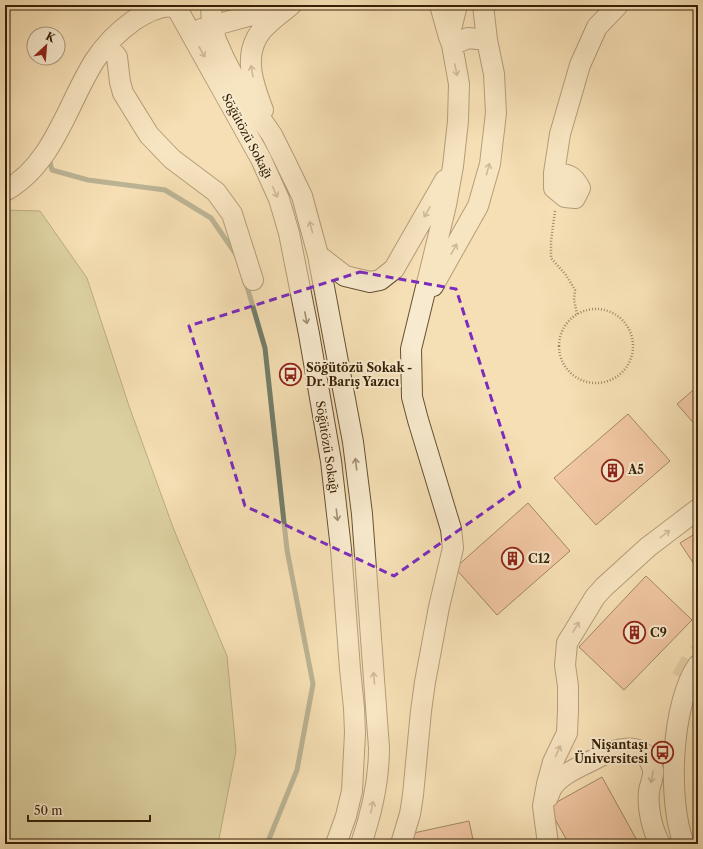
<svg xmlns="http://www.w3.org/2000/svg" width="703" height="849" font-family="'Libre Caslon Text',serif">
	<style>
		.green { fill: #bec18b; stroke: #7a7048 }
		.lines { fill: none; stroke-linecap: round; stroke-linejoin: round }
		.stream { stroke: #737e6a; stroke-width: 5 }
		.building { fill: #eaaa8e; stroke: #362006 }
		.minor-tunnel { stroke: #cfb991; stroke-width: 20; stroke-dasharray: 20 10; stroke-linecap: butt }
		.minor-casing { stroke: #665032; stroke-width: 22 }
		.path { stroke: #362006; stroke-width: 2.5; stroke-dasharray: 1 2; stroke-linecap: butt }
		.minor { stroke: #f8eace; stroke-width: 20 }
		.oneway { stroke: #a18f74 }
		.marked { fill: none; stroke: #7b2cbf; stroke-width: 3; stroke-dasharray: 8 5; stroke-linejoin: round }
		.labels { text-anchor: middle; stroke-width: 4; stroke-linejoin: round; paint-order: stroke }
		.street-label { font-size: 12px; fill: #362006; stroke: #f8eace }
		.poi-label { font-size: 12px; font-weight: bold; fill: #362006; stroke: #f8eace; text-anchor: start }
	</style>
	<rect width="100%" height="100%" fill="#f5dfb4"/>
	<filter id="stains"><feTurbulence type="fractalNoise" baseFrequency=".005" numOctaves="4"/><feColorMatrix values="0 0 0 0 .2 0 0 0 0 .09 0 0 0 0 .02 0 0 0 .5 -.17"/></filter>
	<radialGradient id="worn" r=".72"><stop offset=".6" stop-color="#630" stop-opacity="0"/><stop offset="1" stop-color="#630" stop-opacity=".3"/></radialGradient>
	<path class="green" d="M5,210L40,211L87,278L129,406L174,530L227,656L236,751L218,844H5Z"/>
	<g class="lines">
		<path class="stream" d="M49,158L52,170L88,180L165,190L211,218L237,256
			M246,283L265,348L287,550L313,684L297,770L267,844"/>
	</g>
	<path class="building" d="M698,386V428L677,404Z
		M628,414L670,461L596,525L554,478Z
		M528,503L570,551L497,615L455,568Z
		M698,532V570L680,543Z
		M646,576L692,620L624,690L579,647Z
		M602,777L639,844H569L548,807Z
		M469,821L474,844H411L409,834Z"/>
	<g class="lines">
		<path class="minor-tunnel" d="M681,678L692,659L698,652"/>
		<defs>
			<path id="minor" d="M175,5L261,159L279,199L289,233L309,334L331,461L341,549L350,669L354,708L355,733L352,791L346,816L336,844
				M211,5L212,25L216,40L224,58L240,89L272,135L285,161L302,196L318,255L353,442L362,514L379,748C379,782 372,812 361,844
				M201,29L288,5
				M449,37L457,5
				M107,45L117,57L120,82L123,93L149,135L172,159L216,192L232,214L253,280
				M452,45L468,38L487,40
				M263,110C253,84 242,54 262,30C270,21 281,13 291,5
				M554,173C568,174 573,175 580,188L575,198L565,197L554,188V173L560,134L580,65L597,27L618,5
				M5,191C54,164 67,104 95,60C105,45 119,31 133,21C147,12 158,6 175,6
				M318,255L345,276L370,282L380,280L394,269L445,180
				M433,286L478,206L490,164L496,113L494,74L487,40L483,5
				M548,797C549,794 551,789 553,786C564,772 584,765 599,757C614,749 641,741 650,762C651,764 653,768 653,770C654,776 650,785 649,791C647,808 652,829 660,844
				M401,844L410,814L413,795L421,711L425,682L439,607L453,548L451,529L418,420L412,397L411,349L446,205L453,166L458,121L459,84L452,45L449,37L440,5
				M548,844L543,806L547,784L553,762L567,733L568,710V686L565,665L567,643L595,597L604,587L648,547L698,509
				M684,844C667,801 671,703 698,665"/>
		</defs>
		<use href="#minor" class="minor-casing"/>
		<path class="path" d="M555,211L551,241V258L566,275L575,290L574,300L577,314
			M559 346a37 37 0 1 1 74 0a37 37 0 1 1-74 0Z"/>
		<use href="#minor" class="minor"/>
	</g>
	<defs><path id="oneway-shaft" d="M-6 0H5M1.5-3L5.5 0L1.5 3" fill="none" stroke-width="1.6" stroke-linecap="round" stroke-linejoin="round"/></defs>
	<g class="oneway">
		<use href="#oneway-shaft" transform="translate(202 52) rotate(61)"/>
		<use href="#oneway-shaft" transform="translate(456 70) rotate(78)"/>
		<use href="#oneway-shaft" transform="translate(252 71) rotate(-100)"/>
		<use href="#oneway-shaft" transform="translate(488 169) rotate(-75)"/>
		<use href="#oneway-shaft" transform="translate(275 192) rotate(66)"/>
		<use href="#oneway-shaft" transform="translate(427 212) rotate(120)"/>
		<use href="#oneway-shaft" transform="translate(311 227) rotate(-105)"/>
		<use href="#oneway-shaft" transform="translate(454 249) rotate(-61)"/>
		<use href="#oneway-shaft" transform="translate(306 318) rotate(79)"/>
		<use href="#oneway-shaft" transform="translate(356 464) rotate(-97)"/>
		<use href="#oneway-shaft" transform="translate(337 515) rotate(83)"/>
		<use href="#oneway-shaft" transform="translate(665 534) rotate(-38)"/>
		<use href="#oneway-shaft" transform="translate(576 627) rotate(-58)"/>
		<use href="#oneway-shaft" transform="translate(374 678) rotate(-95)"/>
		<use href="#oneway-shaft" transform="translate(558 751) rotate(-66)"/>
		<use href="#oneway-shaft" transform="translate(652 777) rotate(102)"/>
		<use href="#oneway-shaft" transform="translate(372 807) rotate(-78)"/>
	</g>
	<path d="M0 0H703V849H0ZM360,272L456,289L520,487L394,576L245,506L189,326Z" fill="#f5dfb4" fill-opacity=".55" fill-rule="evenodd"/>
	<path class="marked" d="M360,272L456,289L520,487L394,576L245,506L189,326Z"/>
	<defs>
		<symbol id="bus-ring" viewBox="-11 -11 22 22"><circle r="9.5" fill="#f8eace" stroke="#8f2418" stroke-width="1.5"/><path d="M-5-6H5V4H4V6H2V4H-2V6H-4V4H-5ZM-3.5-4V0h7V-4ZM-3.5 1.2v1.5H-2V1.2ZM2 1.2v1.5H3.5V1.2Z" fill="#8f2418"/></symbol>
		<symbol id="building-ring" viewBox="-11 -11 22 22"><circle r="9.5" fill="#f8eace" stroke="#8f2418" stroke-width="1.5"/><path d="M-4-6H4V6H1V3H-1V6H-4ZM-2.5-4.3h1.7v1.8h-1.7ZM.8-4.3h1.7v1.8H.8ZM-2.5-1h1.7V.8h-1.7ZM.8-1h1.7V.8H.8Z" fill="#8f2418"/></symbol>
	</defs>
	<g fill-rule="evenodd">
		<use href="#bus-ring" x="278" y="362" width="25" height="25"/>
		<use href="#building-ring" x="600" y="458" width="25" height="25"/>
		<use href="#building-ring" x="500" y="546" width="25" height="25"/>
		<use href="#building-ring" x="622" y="620" width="25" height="25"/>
		<use href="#bus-ring" x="650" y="740" width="25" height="25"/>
	</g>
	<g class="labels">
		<g class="street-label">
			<text transform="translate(247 136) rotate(62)" y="4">Söğütözü Sokağı</text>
			<text transform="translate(327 447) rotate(81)" y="4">Söğütözü Sokağı</text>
		</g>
		<g class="poi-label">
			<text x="306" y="372">Söğütözü Sokak -<tspan x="306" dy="14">Dr. Barış Yazıcı</tspan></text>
			<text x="628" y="474">A5</text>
			<text x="528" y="563">C12</text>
			<text x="650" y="637">C9</text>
			<text x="648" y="749" text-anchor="end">Nişantaşı<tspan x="648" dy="14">Üniversitesi</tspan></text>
		</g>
	</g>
	<rect width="703" height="849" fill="none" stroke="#f5dfb4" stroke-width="20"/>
	<rect x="6" y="6" width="691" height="837" fill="none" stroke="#362006" stroke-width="2"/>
	<rect x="10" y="10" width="683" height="829" fill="none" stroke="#362006"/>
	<g transform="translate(46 46) rotate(26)"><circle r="19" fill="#f8eace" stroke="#aa997e"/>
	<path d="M0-3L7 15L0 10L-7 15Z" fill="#8f2418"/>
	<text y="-6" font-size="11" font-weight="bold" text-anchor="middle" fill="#362006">K</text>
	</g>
	<path d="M28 815v6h122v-6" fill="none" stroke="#362006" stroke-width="2"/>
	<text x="34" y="815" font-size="12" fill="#362006" stroke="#f8eace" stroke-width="3" paint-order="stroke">50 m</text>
	<rect width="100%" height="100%" filter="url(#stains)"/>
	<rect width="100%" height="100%" fill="url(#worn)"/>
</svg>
